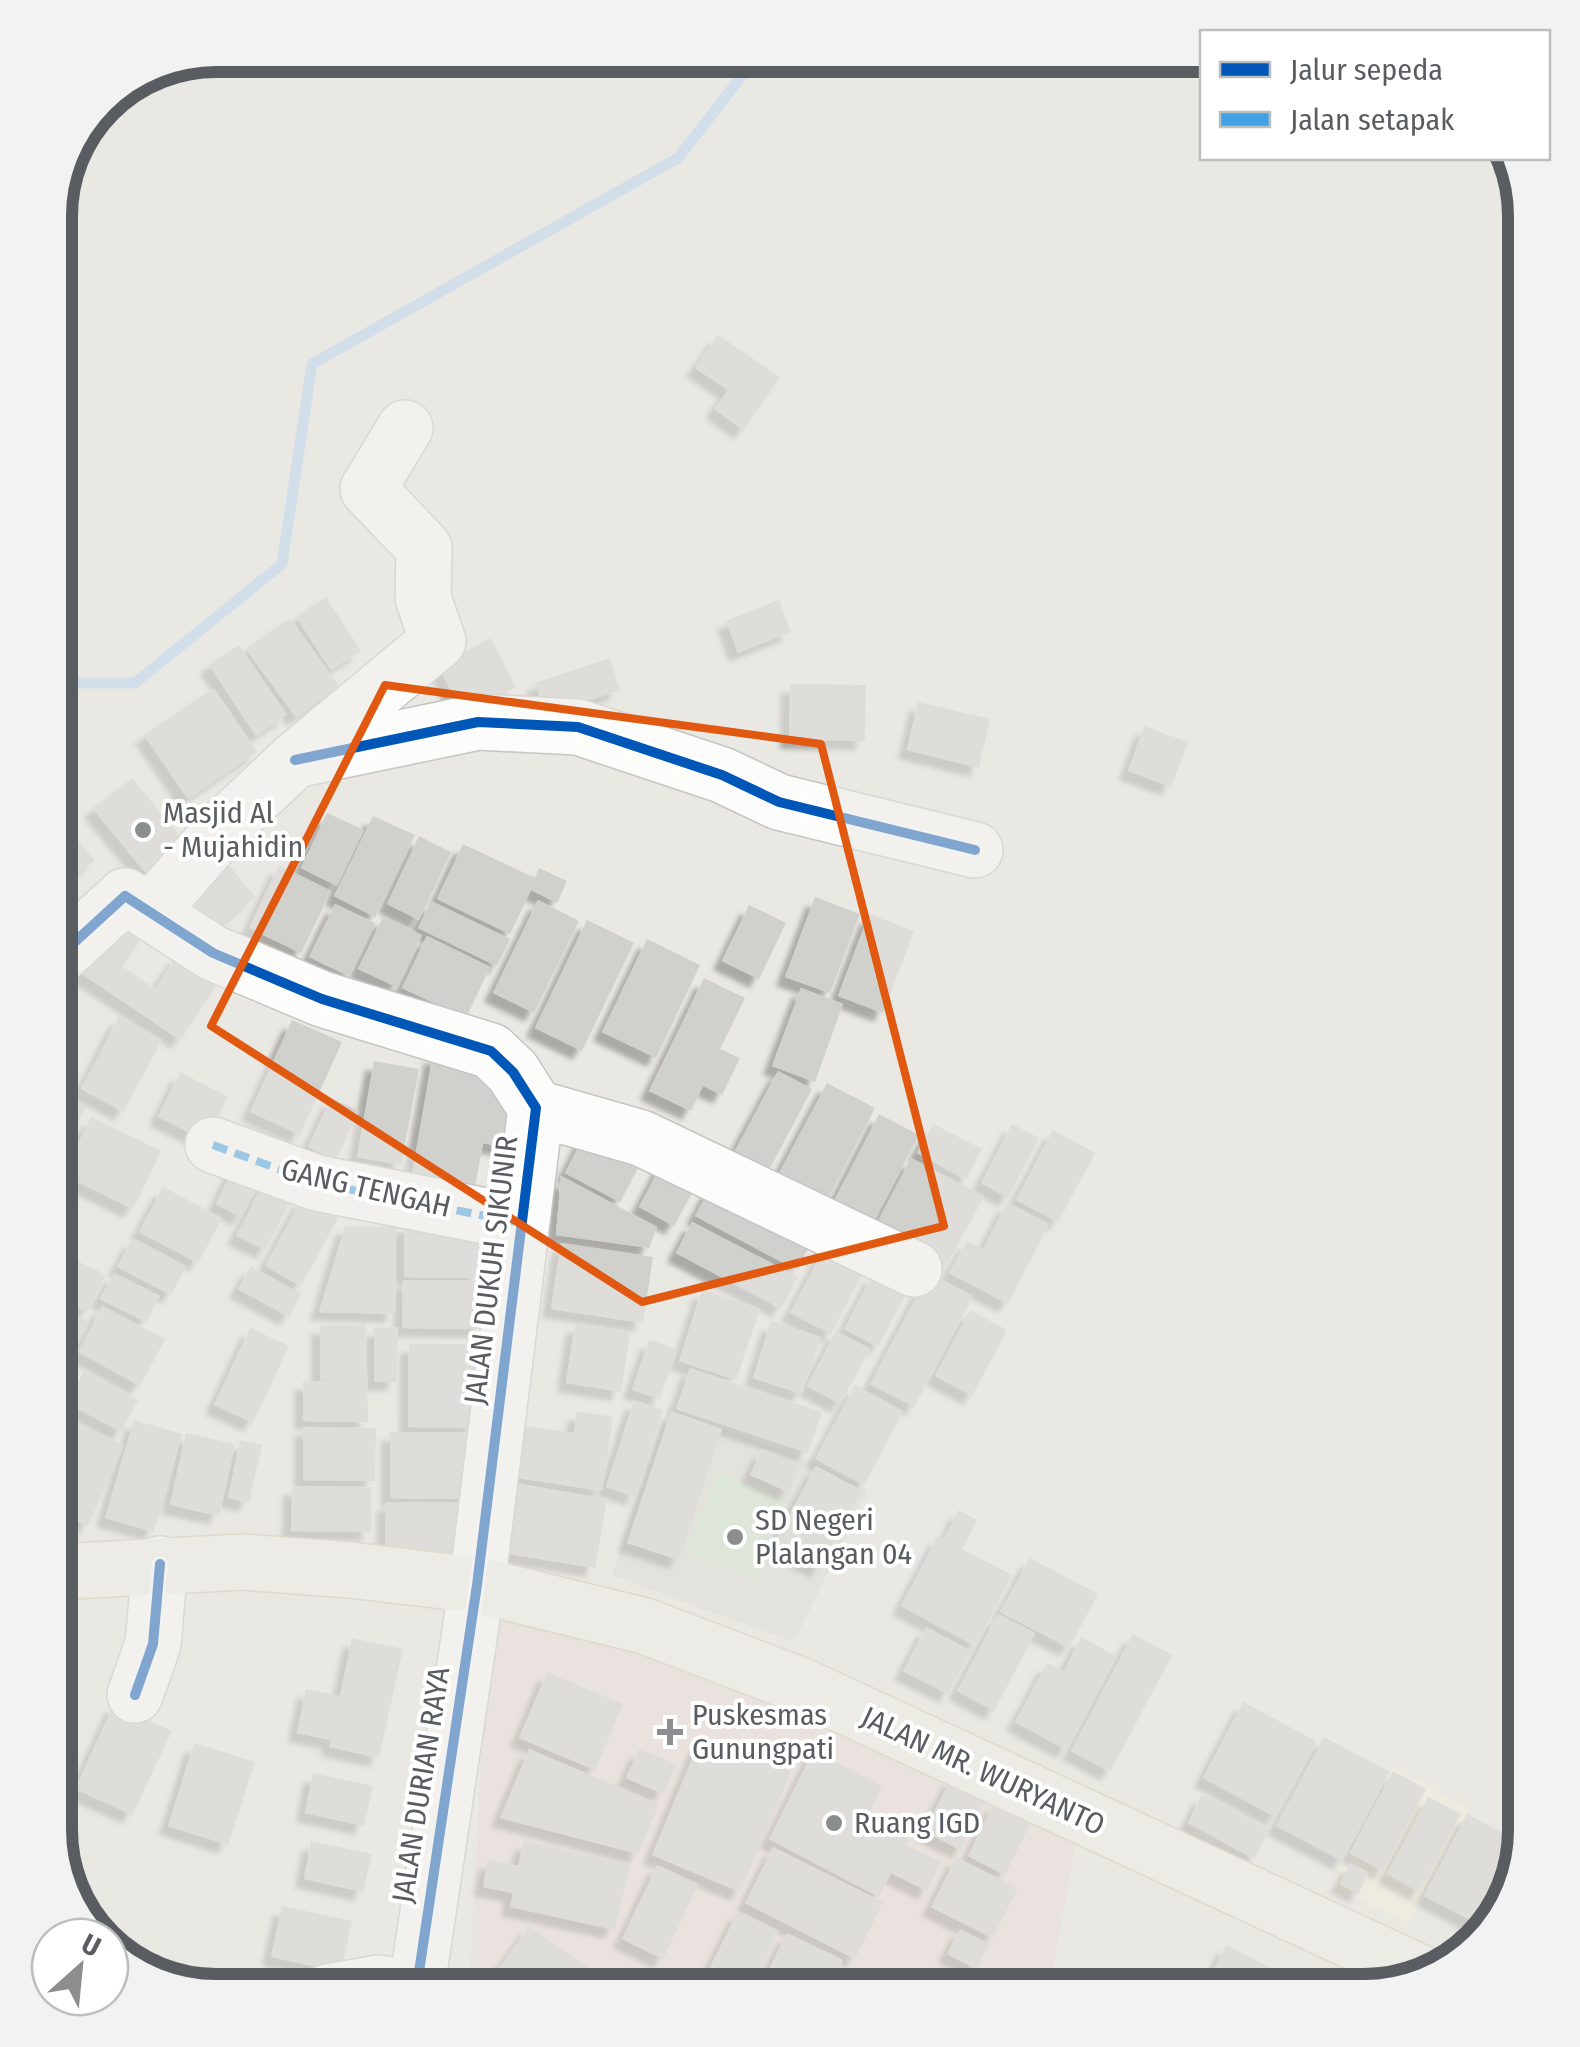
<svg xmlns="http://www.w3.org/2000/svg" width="1580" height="2047" font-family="'Fira Sans Condensed',sans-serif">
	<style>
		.commercial { fill: #f3efdb }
		.education { fill: #dcdbd2 }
		.medical { fill: #e9dcd7 }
		.green { fill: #d1e5cf }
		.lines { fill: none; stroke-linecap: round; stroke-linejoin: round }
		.stream { stroke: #b7d6f4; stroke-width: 11 }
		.building { fill: #d0d0cd; filter: url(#shadow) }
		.minor-casing { stroke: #c5c5c4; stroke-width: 58 }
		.major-casing { stroke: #d0cab2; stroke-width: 58 }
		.minor { stroke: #fcfcfb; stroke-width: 55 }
		.major { stroke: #f1f0e6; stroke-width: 55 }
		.quiet { stroke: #42a1e6; stroke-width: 8; stroke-dasharray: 15 8; stroke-linecap: butt }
		.cycleway-casing { stroke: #fff; stroke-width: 16 }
		.cycleway { stroke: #0057b8; stroke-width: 10 }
		.marked { fill: none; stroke: #e15910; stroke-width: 8; stroke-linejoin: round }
		.poi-dot { fill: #8b8d8e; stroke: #fff; stroke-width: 4 }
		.labels { text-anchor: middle; stroke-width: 8; stroke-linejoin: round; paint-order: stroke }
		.poi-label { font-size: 30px; fill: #595c61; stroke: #fff; text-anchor: start }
		.street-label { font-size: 30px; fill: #595c61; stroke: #fff }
		.rim { fill: none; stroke: #595c61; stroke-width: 12 }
	</style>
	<defs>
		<filter id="shadow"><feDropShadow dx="-9" dy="9" stdDeviation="2.5" flood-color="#0004"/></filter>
	</defs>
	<rect width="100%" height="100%" fill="#e9e8e3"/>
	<path class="commercial" d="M1394,1767L1468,1808L1409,1924L1331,1886Z"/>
	<path class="education" d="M668,1408L815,1463L868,1491L794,1642L612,1575Z"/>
	<path class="medical" d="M489,1607L637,1634L1078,1831L1049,1992H469Z"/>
	<path class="green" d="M719,1472L788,1501L754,1579L685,1550Z"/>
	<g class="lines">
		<path class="stream" d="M55,683H135L282,564L312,364L678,158L758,55"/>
	</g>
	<path class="building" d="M718,335L780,377L743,430L714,409L728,390L695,368Z
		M326,597L361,651L331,670L296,617Z
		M779,600L791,632L738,653L726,621Z
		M290,618L339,686L296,717L246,649Z
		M491,638L516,687L463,714L438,666Z
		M239,645L287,715L256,736L209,665Z
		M610,658L620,690L546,715L535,683Z
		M790,684L866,685L865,741L789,740Z
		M214,688L257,752L188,799L144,735Z
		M918,702L990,719L979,768L907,750Z
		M1144,726L1188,742L1171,787L1128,771Z
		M55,770L77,796L55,814Z
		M132,778L193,852L154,883L93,809Z
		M327,813L364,830L337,886L301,868Z
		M55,814L95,860L55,893Z
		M373,816L415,835L375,917L334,896Z
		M419,836L451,852L419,920L387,904Z
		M463,844L535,878L539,868L567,881L557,903L531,890L510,934L437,899Z
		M222,857L255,897L210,933L178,893Z
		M279,865L331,891L301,953L249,928Z
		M815,897L860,914L830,993L785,977Z
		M538,900L579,921L534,1013L493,993Z
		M431,901L510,939L497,966L418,928Z
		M335,904L375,923L349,976L309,957Z
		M749,905L786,923L759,979L722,961Z
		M869,914L914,931L883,1013L838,996Z
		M114,915L144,935L122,966L155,989L177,955L218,982L180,1040L75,969Z
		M383,917L422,935L397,987L358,969Z
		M587,920L634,943L582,1051L535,1028Z
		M427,936L490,967L466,1018L402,988Z
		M647,939L700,965L656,1058L602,1032Z
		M704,978L745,998L720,1049L740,1058L722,1095L703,1086L691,1111L649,1091Z
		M801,988L843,1004L815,1082L772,1066Z
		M119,1016L162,1040L123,1112L81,1089Z
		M292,1020L342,1042L300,1135L250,1112Z
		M433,1054L497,1065L512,1094L503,1147L483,1143L474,1192L411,1180Z
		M374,1061L419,1069L401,1165L357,1157Z
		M778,1071L812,1089L767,1174L732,1156Z
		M180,1072L228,1097L206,1141L158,1117Z
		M827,1083L875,1108L828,1198L779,1173Z
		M55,1090L86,1107L55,1163Z
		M331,1098L359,1111L336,1160L308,1147Z
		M879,1114L919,1135L874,1220L835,1199Z
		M91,1117L161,1151L133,1209L63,1175Z
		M590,1124L646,1153L620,1202L565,1173Z
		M933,1124L982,1149L966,1180L917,1153Z
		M1012,1124L1039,1138L1008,1198L981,1183Z
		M1053,1130L1095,1153L1058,1222L1016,1200Z
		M667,1154L703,1173L674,1226L639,1207Z
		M239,1155L266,1168L241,1217L216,1204Z
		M911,1158L984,1196L948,1263L876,1225Z
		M561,1176L657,1227L649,1248L556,1235Z
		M266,1178L295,1193L265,1250L236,1236Z
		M715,1179L816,1233L797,1270L695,1216Z
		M163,1187L222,1218L198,1263L139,1232Z
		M302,1198L338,1218L301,1286L265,1266Z
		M1007,1202L1049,1224L1008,1304L949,1273L967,1241L983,1249Z
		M692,1222L798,1277L781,1309L676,1253Z
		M404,1224H479L480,1278L404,1277Z
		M345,1226L396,1227L395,1314L319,1312Z
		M133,1238L186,1266L171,1295L117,1267Z
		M828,1241L869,1262L831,1334L790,1313Z
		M561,1243L653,1257L643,1323L551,1309Z
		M55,1250L106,1275L87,1313L55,1297Z
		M251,1266L301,1294L289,1317L238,1289Z
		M114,1273L160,1296L146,1322L100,1299Z
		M929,1273L973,1296L914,1407L870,1384Z
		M873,1274L907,1292L878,1347L844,1329Z
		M403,1280L483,1281V1329L402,1328Z
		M702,1289L760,1309L736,1380L679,1361Z
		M55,1305L88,1321L55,1388Z
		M102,1306L165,1339L140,1386L78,1352Z
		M970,1310L1007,1330L972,1396L935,1376Z
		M771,1321L821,1337L802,1394L753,1378Z
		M575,1324L630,1332L621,1392L566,1383Z
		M320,1325H366L368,1422L303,1421V1381L358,1382L320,1380Z
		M398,1327L397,1382H374V1328Z
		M250,1328L289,1346L253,1423L214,1405Z
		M836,1331L870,1349L840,1404L807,1386Z
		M649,1340L677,1349L660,1399L632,1390Z
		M409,1344H475V1428L408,1427Z
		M690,1368L822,1412L808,1453L676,1409Z
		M84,1371L138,1400L121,1432L67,1403Z
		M855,1385L903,1411L864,1485L815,1459Z
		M634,1400L663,1410L635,1497L606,1487Z
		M577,1411L613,1417L602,1491L518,1478L525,1426L574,1433Z
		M671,1411L722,1429L679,1560L627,1543Z
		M134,1420L182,1434L154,1532L105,1518Z
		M76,1423L124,1445L88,1526L55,1511V1469Z
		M303,1427L376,1428L375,1481L303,1480Z
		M390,1432H470L469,1499L390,1498Z
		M186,1433L235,1444L219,1516L170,1505Z
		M240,1440L262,1445L249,1503L228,1498Z
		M762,1449L800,1466L788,1492L750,1475Z
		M816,1466L861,1490L819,1569L773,1544Z
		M515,1483L607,1499L595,1568L503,1553Z
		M292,1486L371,1487V1532L291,1531Z
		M386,1502L466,1503V1554L385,1553Z
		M959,1510L977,1520L962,1549L1012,1575L975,1646L901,1606L938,1536L944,1539Z
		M1030,1558L1098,1594L1069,1648L1000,1612Z
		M998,1614L1035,1633L994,1711L957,1691Z
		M926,1627L971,1651L948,1694L903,1671Z
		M1133,1634L1172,1655L1110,1772L1071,1751Z
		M1081,1637L1116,1656L1066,1750L1015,1722L1047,1663L1064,1671Z
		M352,1638L403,1649L379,1758L329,1747L331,1740L297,1733L306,1689L340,1696Z
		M547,1672L623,1704L595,1770L519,1738Z
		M1243,1702L1316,1741L1275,1817L1203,1778Z
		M114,1704L172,1731L132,1815L75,1789Z
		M702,1735L791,1772L740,1892L652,1855Z
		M1324,1737L1390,1772L1342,1861L1276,1826Z
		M194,1743L255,1762L228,1845L168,1826Z
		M529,1749L659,1804L638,1854L500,1818Z
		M639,1749L676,1764L663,1794L626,1778Z
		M813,1751L882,1786L869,1813L911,1834L906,1845L941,1862L927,1891L891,1873L879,1897L769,1839Z
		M1393,1771L1426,1789L1383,1871L1350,1853Z
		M313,1773L373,1786L364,1826L305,1813Z
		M952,1777L988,1795L961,1850L924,1831Z
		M1202,1794L1269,1830L1254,1859L1188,1823Z
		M1428,1797L1461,1814L1419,1892L1387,1874Z
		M994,1803L1031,1822L1005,1875L968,1856Z
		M1467,1814L1522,1843L1510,1889L1487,1929L1424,1896Z
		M311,1841L372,1854L363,1892L304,1879Z
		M524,1841L630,1864L615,1930L510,1907L513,1893L483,1887L488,1860L518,1866Z
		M773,1847L883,1902L855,1959L745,1903Z
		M956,1857L1018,1888L992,1938L931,1907Z
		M1350,1863L1369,1873L1358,1894L1340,1884Z
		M657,1865L698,1884L663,1959L622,1939Z
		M282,1906L352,1921L341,1972L271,1957Z
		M738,1911L779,1931L749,1992H724L703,1981Z
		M529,1926L605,1980L596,1992H482Z
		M960,1929L989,1944L976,1969L947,1954Z
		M787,1933L843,1960L827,1992H758Z
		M1226,1945L1300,1983L1295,1992H1202Z"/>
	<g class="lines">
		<defs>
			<path id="minor" d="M295,760L478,722L578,727L722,775L779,802L975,850
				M150,912L229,822L295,760L438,641L423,598L424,548L368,489L405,428
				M55,960L125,896L213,953L322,999L491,1051L513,1072L536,1108L477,1585L416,1992
				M536,1108L641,1138L914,1269
				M213,1145L317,1183L521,1223
				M135,1695L153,1644L160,1564
				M327,1992L378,1983L416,1989"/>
			<path id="major" d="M55,1572L243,1562L350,1570L477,1585L645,1626L802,1686L1423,1974"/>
		</defs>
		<use href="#minor" class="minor-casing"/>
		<use href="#major" class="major-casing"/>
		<use href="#minor" class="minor"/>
		<use href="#major" class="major"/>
		<path class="quiet" d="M213,1145L317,1183L521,1223"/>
		<defs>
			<path id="cycleway" d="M295,760L478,722L578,727L722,775L779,802L975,850
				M55,960L125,896L213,953L322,999L491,1051L513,1072L536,1108L477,1585L416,1992
				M135,1695L153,1644L160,1564"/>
		</defs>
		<use href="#cycleway" class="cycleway-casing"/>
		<use href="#cycleway" class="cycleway"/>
	</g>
	<path d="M0 0H1580V2047H0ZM385,685L821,744L944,1226L642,1302L211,1026Z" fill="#e9e8e3" fill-opacity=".55" fill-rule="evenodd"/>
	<path class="marked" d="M385,685L821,744L944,1226L642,1302L211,1026Z"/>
	<g class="poi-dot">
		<circle cx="143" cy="830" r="10"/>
		<circle cx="735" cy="1537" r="10"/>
		<path d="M665 1717h10v10h10v10h-10v10h-10v-10h-10v-10h10z"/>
		<circle cx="834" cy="1823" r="10"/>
	</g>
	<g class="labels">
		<g class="poi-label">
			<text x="163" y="823">Masjid Al<tspan x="163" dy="34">- Mujahidin</tspan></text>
			<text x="755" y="1530">SD Negeri<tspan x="755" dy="34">Plalangan 04</tspan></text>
			<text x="692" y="1725">Puskesmas<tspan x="692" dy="34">Gunungpati</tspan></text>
			<text x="854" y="1833">Ruang IGD</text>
		</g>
		<g class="street-label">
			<text transform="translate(366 1188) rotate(13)" y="10">GANG TENGAH</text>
			<text transform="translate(491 1270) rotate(-83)" y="10">JALAN DUKUH SIKUNIR</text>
			<text transform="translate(983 1771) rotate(25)" y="10">JALAN MR. WURYANTO</text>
			<text transform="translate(421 1785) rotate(-81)" y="10">JALAN DURIAN RAYA</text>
		</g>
	</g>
	<path d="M0 0H1580V2047H0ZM216 72H1364A144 144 0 0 1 1508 216V1830A144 144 0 0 1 1364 1974H216A144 144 0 0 1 72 1830V216A144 144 0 0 1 216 72Z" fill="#f2f2f2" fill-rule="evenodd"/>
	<path class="rim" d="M216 72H1364A144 144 0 0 1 1508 216V1830A144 144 0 0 1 1364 1974H216A144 144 0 0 1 72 1830V216A144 144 0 0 1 216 72Z"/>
	<rect x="1200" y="30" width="350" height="130" fill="#ffffff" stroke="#bdbec0" stroke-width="2.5"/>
	<rect x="1220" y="62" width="50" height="15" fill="#0057b8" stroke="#bdbec0" stroke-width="2.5"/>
	<text x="1290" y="80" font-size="30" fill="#595c61">Jalur sepeda</text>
	<rect x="1220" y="112" width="50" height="15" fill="#42a1e6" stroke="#bdbec0" stroke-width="2.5"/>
	<text x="1290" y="130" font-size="30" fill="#595c61">Jalan setapak</text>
	<g transform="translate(80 1967) rotate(27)"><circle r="48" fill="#ffffff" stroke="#bdbec0" stroke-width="2.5"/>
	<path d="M0-8L18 38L0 25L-18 38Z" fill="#8b8d8e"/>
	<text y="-15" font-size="28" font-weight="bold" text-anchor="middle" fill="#595c61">U</text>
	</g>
</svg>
